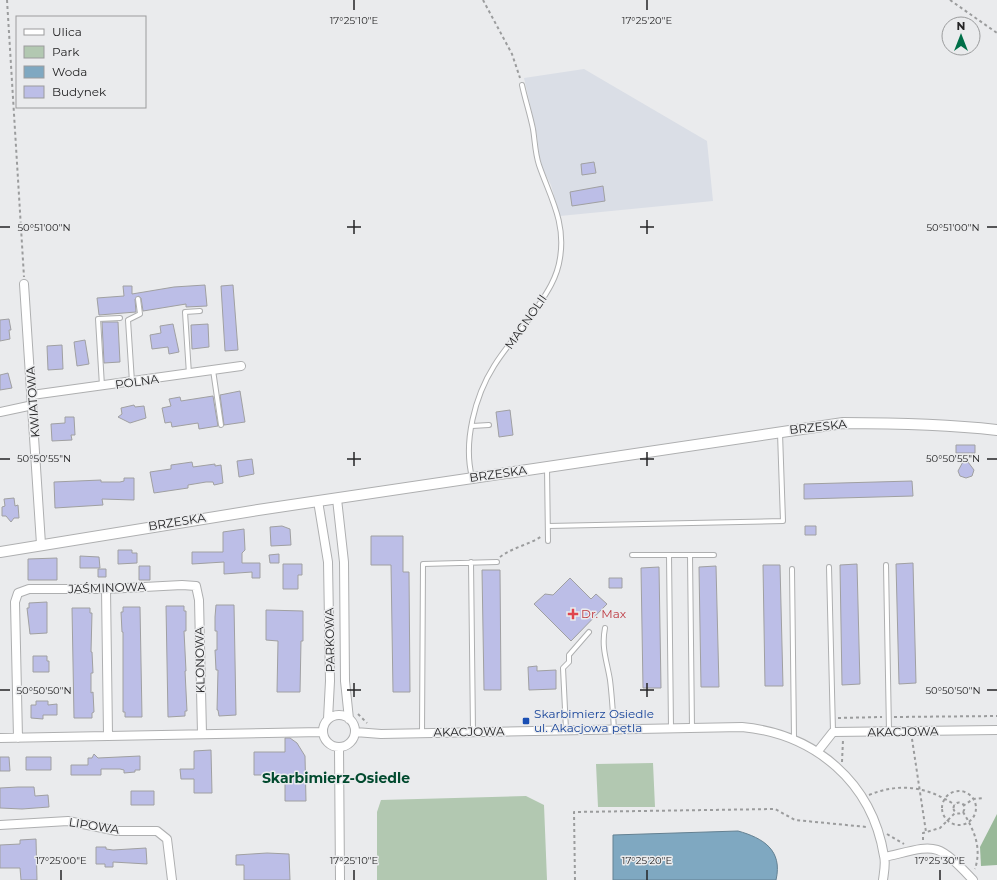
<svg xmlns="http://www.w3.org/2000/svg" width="997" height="880" font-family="Montserrat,sans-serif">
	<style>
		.built { fill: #dadee6 }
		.green { fill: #b2c8b1 }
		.forest { fill: #99b999 }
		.water { fill: #7fa8c1; stroke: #648192 }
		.building { fill: #bcbee7; stroke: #a0a0a1 }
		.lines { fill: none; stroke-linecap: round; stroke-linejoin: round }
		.service-casing { stroke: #aeafb0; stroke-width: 6 }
		.minor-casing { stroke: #aeafb0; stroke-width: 10 }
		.tertiary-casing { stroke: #aeafb0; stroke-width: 12 }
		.path { stroke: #9b9c9d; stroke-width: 2; stroke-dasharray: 3 3; stroke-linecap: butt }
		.service { stroke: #fff; stroke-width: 4 }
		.minor { stroke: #fff; stroke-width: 8 }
		.tertiary { stroke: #fff; stroke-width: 10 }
		.ticks { fill: none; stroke: #252526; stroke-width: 1.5 }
		.health-dot { fill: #e0444e; stroke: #eaebed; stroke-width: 1.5 }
		.transit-dot { fill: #1a4fb4; stroke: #eaebed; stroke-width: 1.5 }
		.labels { text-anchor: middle; stroke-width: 3; stroke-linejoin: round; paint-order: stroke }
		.street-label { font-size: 12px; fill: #252526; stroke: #eaebed }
		.health-label { font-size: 12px; fill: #be3a42; stroke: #eaebed; text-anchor: start }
		.transit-label { font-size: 12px; fill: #164399; stroke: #eaebed; text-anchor: start }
		.quarter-label { font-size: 14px; font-weight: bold; fill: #024a2f; stroke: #eaebed }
		.ticks-label { font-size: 10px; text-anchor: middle; fill: #252526; stroke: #eaebed; stroke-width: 3; stroke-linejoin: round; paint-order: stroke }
	</style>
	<rect width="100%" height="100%" fill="#eaebed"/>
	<path class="built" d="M584,69L707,141L713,201L560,216L551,185L540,164L537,135L524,78Z"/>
	<path class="green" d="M653,763L655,807H598L596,764Z
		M526,796L544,805L547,880H377V812L381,800Z"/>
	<path class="forest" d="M997,814V865L981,866L980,847Z"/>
	<path class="water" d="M738,831C763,838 783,850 776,880H613V835Z"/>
	<path class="building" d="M594,162L596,173L582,175L581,164Z
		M603,186L605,201L572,206L570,192Z
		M205,285L207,306L186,307V304L143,311L141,298L138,296L135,299L136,312L99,315L97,298L124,296L123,286H132V294L174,287Z
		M233,285L238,350L225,351L221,286Z
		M9,319L11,330H9L10,339L0,341V320Z
		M102,322H118L120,362L104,363Z
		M173,324L179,352L169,354L168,347L152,349L150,335L161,333L160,326Z
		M208,324L209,347L192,349L191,325Z
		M85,340L89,364L77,366L74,342Z
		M62,345L63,369L48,370L47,346Z
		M8,373L12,388L0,390V375Z
		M240,391L245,422L224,425L220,395Z
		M213,396L218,426L199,429L198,423L172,427L171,422L165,423L162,408L171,406L169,399L180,397L181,401Z
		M134,405L135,407L144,406L146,418L130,423L118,417L122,414L121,408Z
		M510,410L513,435L499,437L496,412Z
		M65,417H74L75,435H71L72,440L52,441L51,424L65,423Z
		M956,445H975V453H956Z
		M965,458L974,470L972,476L966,478L960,476L958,471Z
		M252,459L254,474L239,477L237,461Z
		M192,462L193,467L215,464V466L221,465L223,483L214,485L213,482H206L188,485V488L181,489L154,493L150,472L171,469V465Z
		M124,478H134V500L102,499L103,505L55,508L54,482L101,480V482H120L124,481Z
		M912,481L913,496L804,499V484Z
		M14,498L15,506L18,505L19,518H14L11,522L6,516H2V507L5,506L4,499Z
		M282,526L290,529L291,545L271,546L270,527Z
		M805,526H816V535H805Z
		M244,529L245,550L242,553V563H260V578H252V572L224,574V562L192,564V552H223V532Z
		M371,536H403V572H409L410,692H393L391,565H371Z
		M118,550H132V553H137V563L118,564Z
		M279,554V563H270L269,555Z
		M80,556L99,557L100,568H80Z
		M57,558V580H28V559Z
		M913,563L916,683L899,684L896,564Z
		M283,564H302V575H298V589H283Z
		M857,564L860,684L842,685L840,565Z
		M763,565H780L783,686H765Z
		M139,566H150V580H139Z
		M716,566L719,687H701L699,567Z
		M659,567L661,688H643L641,568Z
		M98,569H106V577H98Z
		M482,570H500L501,690H484Z
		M570,578L591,599L596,594L607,604L571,641L534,604L545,594L553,595Z
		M609,578H622V588H609Z
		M47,602V633L30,634L27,608H29V603Z
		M216,605H234L236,715L219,716L218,710H217L218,670H216L215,650H217V631H215V617Z
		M166,606H184V611H186V631H184L186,671H185L187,711H185V716L168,717Z
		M123,607H140L142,717H125V712H123V632H122L121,612H123Z
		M72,608H90V613H92L91,652H92L93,673H91V693L93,692L94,712L92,713V718H74Z
		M266,610L303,611V641H301L300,692H277L278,641L266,640Z
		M33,656H47V661H49V672H33Z
		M537,666V671L556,670V689L529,690L528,667Z
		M36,701H48V705L57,704V715H43V719L31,718V705H36Z
		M285,738H290L297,743L305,756L306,801H285V775H254V752H285Z
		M211,750L212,793H194V779H181L180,769H194V751Z
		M94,754L98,758L140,756V770H135V772L124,773V770L120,769H101V775H71V765H88V758H92Z
		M0,757H9L10,771H0Z
		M26,757H51V770H26Z
		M18,787H34L35,796L48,795L49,807L22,809L0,808V788Z
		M131,791H154V805H131Z
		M36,839L37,880H21L20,868H0V845L20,844V840Z
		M96,847H106V849L113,850L146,848L147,864L113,862V867H105V864H96Z
		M267,853L289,854L290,880H244V865H236V855Z"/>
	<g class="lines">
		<defs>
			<path id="service" d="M213,370L221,425
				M189,374L185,312L200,311
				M132,382L128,320L140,314L138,299
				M102,386L98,319L120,318
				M472,426L489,425
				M547,468L548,541
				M472,477C463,442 475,396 494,366C505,348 520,332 532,315C544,297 557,280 560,258C566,222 550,197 539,165C535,153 535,141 533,129C530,114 525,99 522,85
				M548,526L783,521L780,433
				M632,555H714
				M669,555L671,728
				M690,555L692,729
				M471,562L473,732
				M886,565L889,732
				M829,567L833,732
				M792,569L794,739
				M605,628C601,648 607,661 610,680C612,696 613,713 614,730
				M566,730L563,668L569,662V655L589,632
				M422,733L423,564L497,562"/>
			<path id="minor" d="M24,284L41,544
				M32,395L241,366
				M0,412L33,405
				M337,499L344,562L345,681L349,719
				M318,501L328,562L330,681L328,719
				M106,589L108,735
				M323 731a16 16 0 1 1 32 0a16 16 0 1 1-32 0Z
				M355,732L381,734L742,727C815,734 872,782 884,856C886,863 884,872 883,880
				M0,738L322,732
				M18,738L15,602L18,593L29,589H106L182,585L196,586L199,600L202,734
				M339,748L340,880
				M818,751L833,732L997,730
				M0,825L68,821L117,831H157L167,839L172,880
				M885,857C936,845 935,840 973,880"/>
			<path id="tertiary" d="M0,552L258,510L843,423C894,423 945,424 997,430"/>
		</defs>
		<use href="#service" class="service-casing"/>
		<use href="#minor" class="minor-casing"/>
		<use href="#tertiary" class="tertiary-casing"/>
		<path class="path" d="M7,0L24,277
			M483,0L512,54L520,78
			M950,0L997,33
			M500,557C513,547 529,545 542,536
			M358,714L367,723
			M894,717L997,716
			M838,718L882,717
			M912,739L926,832
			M842,762L843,740
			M942 808a17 17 0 1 1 34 0a17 17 0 1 1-34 0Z
			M869,795C900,782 928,787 955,805
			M953.5 808a5.5 5.5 0 1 1 11 0a5.5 5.5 0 1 1-11 0Z
			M963,806L973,799L984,798
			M963,812C974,830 982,847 975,869
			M887,834L904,844
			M923,840V833L940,828L955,813
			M575,880L574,812L775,809L795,820L867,827"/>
		<use href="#service" class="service"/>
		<use href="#minor" class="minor"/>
		<use href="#tertiary" class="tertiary"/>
	</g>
	<path class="ticks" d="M354,0V10M647,0V10M354,220V234M647,220V234M0,227H10M347,227H361M640,227H654M987,227H997M354,452V466M647,452V466M0,459H10M347,459H361M640,459H654M987,459H997M354,683V697M647,683V697M0,690H10M347,690H361M640,690H654M987,690H997M61,870V880M354,870V880M647,870V880M940,870V880"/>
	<path class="health-dot" d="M571 608h4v4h4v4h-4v4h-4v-4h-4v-4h4z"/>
	<rect class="transit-dot" x="522" y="717" width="8" height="8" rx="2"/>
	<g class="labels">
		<g class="street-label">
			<text transform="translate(526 322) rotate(-55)" y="4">MAGNOLII</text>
			<text transform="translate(137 382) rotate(-8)" y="4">POLNA</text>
			<text transform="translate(33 402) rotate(-94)" y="4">KWIATOWA</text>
			<text transform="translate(818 427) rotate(-6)" y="4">BRZESKA</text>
			<text transform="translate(498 474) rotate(-8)" y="4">BRZESKA</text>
			<text transform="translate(177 522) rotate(-9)" y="4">BRZESKA</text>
			<text transform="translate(107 588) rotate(-2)" y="4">JAŚMINOWA</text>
			<text transform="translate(330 640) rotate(-91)" y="4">PARKOWA</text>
			<text transform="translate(200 660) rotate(-91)" y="4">KLONOWA</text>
			<text transform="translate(469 732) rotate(-1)" y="4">AKACJOWA</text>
			<text transform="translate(903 732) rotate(-1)" y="4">AKACJOWA</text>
			<text transform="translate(94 826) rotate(9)" y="4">LIPOWA</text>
		</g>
		<g class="health-label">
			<text x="581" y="618">Dr. Max</text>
		</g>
		<g class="transit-label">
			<text x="534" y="718">Skarbimierz Osiedle<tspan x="534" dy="14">ul. Akacjowa pętla</tspan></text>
		</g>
		<g class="quarter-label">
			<text x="336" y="783">Skarbimierz-Osiedle</text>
		</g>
	</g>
	<g class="ticks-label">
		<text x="354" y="24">17°25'10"E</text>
		<text x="647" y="24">17°25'20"E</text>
		<text x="44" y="231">50°51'00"N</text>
		<text x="953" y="231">50°51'00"N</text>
		<text x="44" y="462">50°50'55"N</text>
		<text x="953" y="462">50°50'55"N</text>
		<text x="44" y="694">50°50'50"N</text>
		<text x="953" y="694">50°50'50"N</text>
		<text x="61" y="864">17°25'00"E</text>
		<text x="354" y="864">17°25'10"E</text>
		<text x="647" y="864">17°25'20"E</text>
		<text x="940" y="864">17°25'30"E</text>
	</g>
	<rect x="16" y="16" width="130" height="92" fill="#eaebed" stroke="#9b9c9d"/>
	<rect x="24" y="29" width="20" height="6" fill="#ffffff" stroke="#9b9c9d"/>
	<text x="52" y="36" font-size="12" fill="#252526">Ulica</text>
	<rect x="24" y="46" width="20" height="12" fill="#b2c8b1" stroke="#9b9c9d"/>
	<text x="52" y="56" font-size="12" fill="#252526">Park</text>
	<rect x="24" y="66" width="20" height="12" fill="#7fa8c1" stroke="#9b9c9d"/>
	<text x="52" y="76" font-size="12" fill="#252526">Woda</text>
	<rect x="24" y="86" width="20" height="12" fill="#bcbee7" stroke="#9b9c9d"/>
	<text x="52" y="96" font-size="12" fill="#252526">Budynek</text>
	<g transform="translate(961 36)"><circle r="19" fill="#eaebed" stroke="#9b9c9d"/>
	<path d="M0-3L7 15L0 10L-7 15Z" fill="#006f48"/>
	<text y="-6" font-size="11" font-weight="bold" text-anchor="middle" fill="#252526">N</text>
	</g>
</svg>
